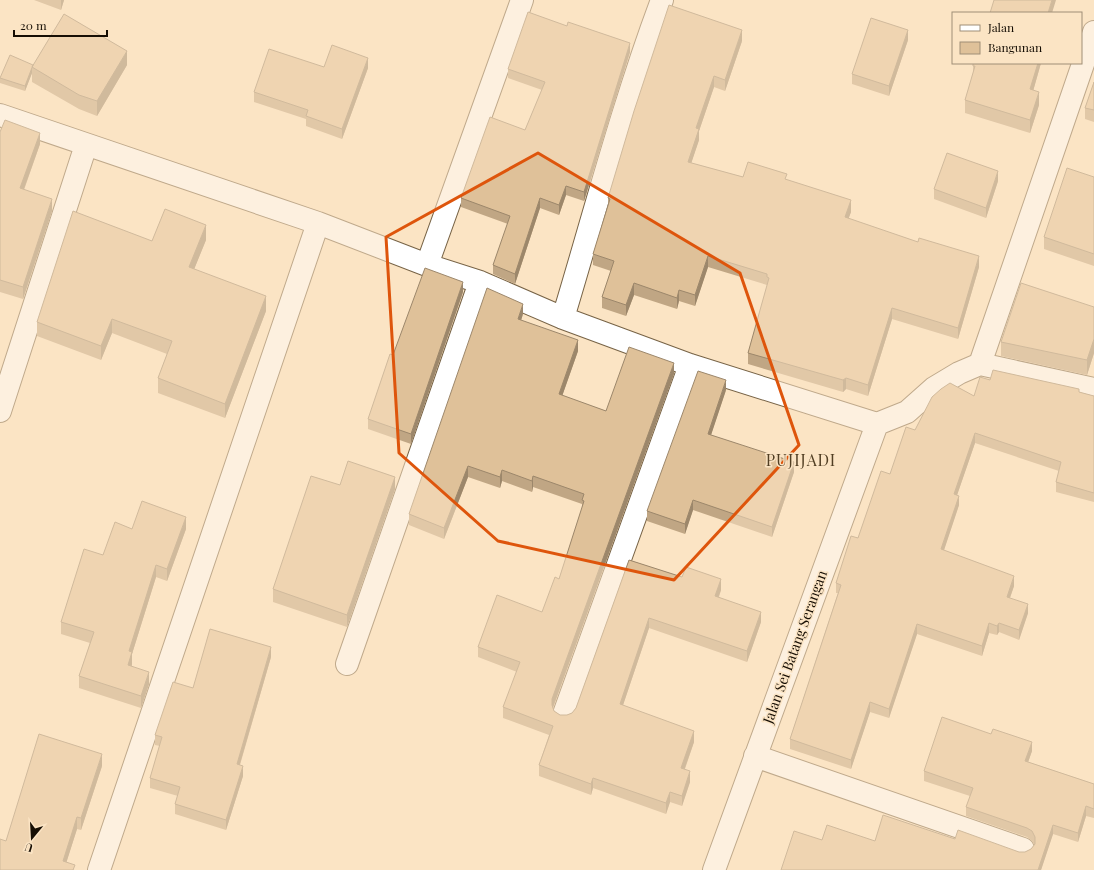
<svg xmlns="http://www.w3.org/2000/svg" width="1094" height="870" font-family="'Playfair Display',serif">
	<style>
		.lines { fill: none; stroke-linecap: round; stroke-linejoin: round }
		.minor-casing { stroke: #776346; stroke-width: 24 }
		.minor { stroke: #fff; stroke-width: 22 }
		.wall { fill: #c0a684 }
		.shaded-wall { fill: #9c876b }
		.building { fill: #dfc199; stroke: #9c876b }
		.marked { fill: none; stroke: #de550c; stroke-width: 3; stroke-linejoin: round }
		.labels { text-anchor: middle; stroke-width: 3; stroke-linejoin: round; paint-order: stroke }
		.street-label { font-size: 14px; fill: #160e04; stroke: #fbe4c4 }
		.quarter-label { font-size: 16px; letter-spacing: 1px; fill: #513e23; stroke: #fbe4c4 }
	</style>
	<rect width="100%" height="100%" fill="#fbe4c4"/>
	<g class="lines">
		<defs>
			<path id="minor" d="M0,115L318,223L427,265L480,282L563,318L690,365L877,424L907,412L934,388L959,373L980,364L1094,32
				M427,265L522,0
				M563,318C595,212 623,104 662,0
				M980,364L1094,389
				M0,411L86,145
				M347,664L480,282
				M564,714L690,365
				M755,756L1023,849
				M99,870L318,223
				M714,870L877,424"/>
		</defs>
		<use href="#minor" class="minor-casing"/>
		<use href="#minor" class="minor"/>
	</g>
	<path class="wall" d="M34,0H64L61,10Z
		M908,40L889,96L852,84V74Z
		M742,41L725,91L714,87L699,131V140L691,163L743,177L787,180L851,212L848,219L979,267L958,339L892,319L868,396L846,389L843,392L748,364V353L767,287V285L708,267L695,306L679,301L677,309L634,295L626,316L602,308V297L611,271L593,265V254L608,207V198Z
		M630,52L584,201L566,195L559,215L540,208L515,284L493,274V265L508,224L461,207V198L525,130L542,90L508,78V69Z
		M973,63H1041L1033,91L1039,105L1030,133L965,113V100L973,74Z
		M33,65H127L97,116L79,109L32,82V73L25,91L0,83V78Z
		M324,67L368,68L342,139L306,126V119L254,102V92Z
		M1094,82V122L1085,119V108Z
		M0,132L40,144L24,190L52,211L23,299L0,292Z
		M1094,177V266L1044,249V237Z
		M998,181L986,218L934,199V189Z
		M206,240L194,269L266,311L225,418L158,393V378L167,354L112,333L101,360L37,336V322L152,241Z
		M463,292L411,444L368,429V419L393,355Z
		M1094,307V353L1087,375L1001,356V342Z
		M523,314L521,320L578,351L562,396L606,411L674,374L553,708L554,711L560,715H567L572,713L576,708L629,560L721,590L719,597L761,622L747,662L649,628L623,705L694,742L685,769L690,782L682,806L670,802L666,814L593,788L591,795L539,776V765L549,735L503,718V707L517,672L478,657V647L542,612L559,579L582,508V504L533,487L532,492L502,481L500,488L468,477L444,539L409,525V514Z
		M990,380L1079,392L1094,396V502L1056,492V482L1059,471L975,443L957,495L959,505L944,550L1014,586L1010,598L1028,613L1019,640L999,632L997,635L989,633L982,656L917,634L889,718L870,712L851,769L790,749V739L838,593H836V583L858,538L890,474L915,430L974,396Z
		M726,390L711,435L794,472L772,537L693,510L685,534L647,521V511Z
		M340,485L395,489L347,627L273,602V589Z
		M132,529H186L167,581L156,577L132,654V666L149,684L141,708L79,688V676L90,643L61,634V622L103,555Z
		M271,657L240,765L243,776L226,830L175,814V804L178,796L150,788V778L160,746L155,745V735L193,688Z
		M1032,751L1028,762L1094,784V818L1086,816L1078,842L1053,834L1041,870H781L822,840L875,841L955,839L1019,852H1025L1031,849L1034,845L1032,841L1027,837L966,816V807L970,796L924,781V771Z
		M102,766L81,830L77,829L66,863L75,870L6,841Z"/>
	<path class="shaded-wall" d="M61,0H64L61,10Z
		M1052,0H1056L1052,13H1048Z
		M742,30V41L725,91V80Z
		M908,30V40L889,96V86Z
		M630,43V52L584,201V192Z
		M127,51V65L97,116V101Z
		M368,58V68L342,139V129Z
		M1038,63H1041L1030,102V89Z
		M32,67V73L25,91V86Z
		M714,76V87L699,131V140L688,173V162L696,128Z
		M1039,92V105L1030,133V120Z
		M40,133V144L20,200V188Z
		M998,171V181L986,218V208Z
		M566,186V195L559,215V205Z
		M540,198V208L515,284V274Z
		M52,199V211L23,299V287Z
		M851,200V212L845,228V217Z
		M206,225V240L189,282V267Z
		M708,256V267L695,306V295Z
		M979,256V267L958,339V328Z
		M463,282V292L411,444V434Z
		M634,283V295L626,316V305Z
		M679,290V301L677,309V298Z
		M266,296V311L225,418V404Z
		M523,304V314L518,330V319Z
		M892,308V319L868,396V385Z
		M112,319V333L101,360V346Z
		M1094,339V353L1087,375V360Z
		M578,340V351L559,405V394Z
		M674,363V374L552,710V699Z
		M846,378V389L843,392V380Z
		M726,380V390L708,444V434Z
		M975,433V443L954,504V494Z
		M794,462V472L772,537V527Z
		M468,466V477L444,539V528Z
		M502,470V481L500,488V477Z
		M533,476V487L532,492V481Z
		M395,477V489L347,627V615Z
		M959,496V505L941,559V549Z
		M693,500V510L685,534V524Z
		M186,517V529L167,581V569Z
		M156,565V577L132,654V664L128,677V665L129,651Z
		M1014,576V586L1007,606V597Z
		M721,579V590L715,606V596Z
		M1028,604V613L1019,640V630Z
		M761,612V622L747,662V651Z
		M649,618V628L620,714V704Z
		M989,623V633L982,656V646Z
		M999,623V632L997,635V626Z
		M917,624V634L889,718V709Z
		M271,647V657L237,774V764Z
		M149,672V684L141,708V696Z
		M870,702V712L851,769V760Z
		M694,731V742L681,779V768Z
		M1032,742V751L1025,771V761Z
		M102,754V766L81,830V818Z
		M243,766V776L226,830V820Z
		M690,771V782L682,806V796Z
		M593,778V788L591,795V784Z
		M670,792V802L666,814V803Z
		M1086,806V816L1078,842V833Z
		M77,817V829L64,870L63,861Z
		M1053,825V834L1041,870H1038Z"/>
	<path class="building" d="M994,0H1052L1048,13H990Z
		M669,5L742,30L725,80L714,76L696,128L699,129L688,162L743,177L748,162L787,174L785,179L851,200L845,217L918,242L919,238L979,256L958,328L892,308L868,385L846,378L843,380L748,353L769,278L767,277V274L708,256L695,295L679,290L677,298L634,283L626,305L602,297L614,261L593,254L610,199L608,198L634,111Z
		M528,12L567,26L568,22L630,43L584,192L566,186L559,205L540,198L515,274L493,265L510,216L461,198L490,117L525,130L545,82L508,69Z
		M64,14L127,51L97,101L79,95L32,67Z
		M871,18L908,30L889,86L852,74Z
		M332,45L368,58L342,129L306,116L308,110L254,92L269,49L324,67Z
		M10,55L33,65L25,86L0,78Z
		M973,63H1038L1030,89L1039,92L1030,120L965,100L975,66H973Z
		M1094,82V110L1085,108Z
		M5,120L40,133L20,188L52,199L23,287L0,280V132Z
		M947,153L998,171L986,208L934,189Z
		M1067,168L1094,177V254L1044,237Z
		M165,209L206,225L189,267L266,296L225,404L158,378L172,341L112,319L101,346L37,322L73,211L152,241Z
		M425,268L463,282L411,434L368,419L390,354L393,355Z
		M1021,283L1094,307V339L1087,360L1001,342Z
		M487,288L523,304L518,319L578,340L559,394L606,411L629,347L674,363L552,699V705L554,711L560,715H567L572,713L576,708L629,560L682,577L686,567L721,579L715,596L761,612L747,651L649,618L620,704L694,731L681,768L690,771L682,796L670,792L666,803L593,778L591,784L539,765L553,726L503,707L520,662L478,647L497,595L542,612L555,577L559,579L584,501L582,500L584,494L533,476L532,481L502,470L500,477L468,466L444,528L409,514Z
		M993,370L1079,389V392L1094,396V493L1056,482L1061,462L975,433L954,494L959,496L941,549L1014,576L1007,597L1028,604L1019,630L999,623L997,626L989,623L982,646L917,624L889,709L870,702L851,760L790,739L841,585L836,583L851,536L858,538L881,471L890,474L906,427L915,430L932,397L941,389L950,383L974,396L980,377L990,380Z
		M698,371L726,380L708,434L794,462L772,527L693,500L685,524L647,511Z
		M348,461L395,477L347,615L273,589L311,476L340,485Z
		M142,501L186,517L167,569L156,565L129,651L132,652L128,665L149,672L141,696L79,676L94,632L61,622L84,549L103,555L115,522L132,529Z
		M210,629L271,647L237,764L243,766L226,820L175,804L180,787L150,778L162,737L155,735L173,682L193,688Z
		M942,717L991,734L993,729L1032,742L1025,761L1094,784V809L1086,806L1078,833L1053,825L1038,870H781L794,831L822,840L827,825L875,841L883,815L955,839L958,830L1019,852H1025L1031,849L1035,844V837L1032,831L1027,828L966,807L973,788L924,771Z
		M39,734L102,754L81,818L77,817L63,861L75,865L73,870H0V839L6,841Z"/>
	<path d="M0 0H1094V870H0ZM538,153L740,273L799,445L674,580L498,541L399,453L386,237Z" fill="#fbe4c4" fill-opacity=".55" fill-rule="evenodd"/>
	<path class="marked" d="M538,153L740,273L799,445L674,580L498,541L399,453L386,237Z"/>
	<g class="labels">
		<g class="street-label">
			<text transform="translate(795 647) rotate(-70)" y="5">Jalan Sei Batang Serangan</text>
		</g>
		<g class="quarter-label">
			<text x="801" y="466">PUJIJADI</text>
		</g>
	</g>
	<rect x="952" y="12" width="130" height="52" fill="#fbe4c4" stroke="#9f8e77"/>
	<rect x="960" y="25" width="20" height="6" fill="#ffffff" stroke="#9f8e77"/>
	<text x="988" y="32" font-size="12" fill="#160e04">Jalan</text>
	<rect x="960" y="42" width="20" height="12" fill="#dfc199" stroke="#9f8e77"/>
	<text x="988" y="52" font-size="12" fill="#160e04">Bangunan</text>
	<g transform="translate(32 838) rotate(198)" stroke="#fbe4c4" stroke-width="3" paint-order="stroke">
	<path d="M0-3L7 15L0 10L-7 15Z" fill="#160e04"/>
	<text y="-6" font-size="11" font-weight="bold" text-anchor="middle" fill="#160e04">U</text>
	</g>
	<path d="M14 30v6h93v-6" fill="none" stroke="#160e04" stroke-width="2"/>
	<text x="20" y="30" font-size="12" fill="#160e04" stroke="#fbe4c4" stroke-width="3" paint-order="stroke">20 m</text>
</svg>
